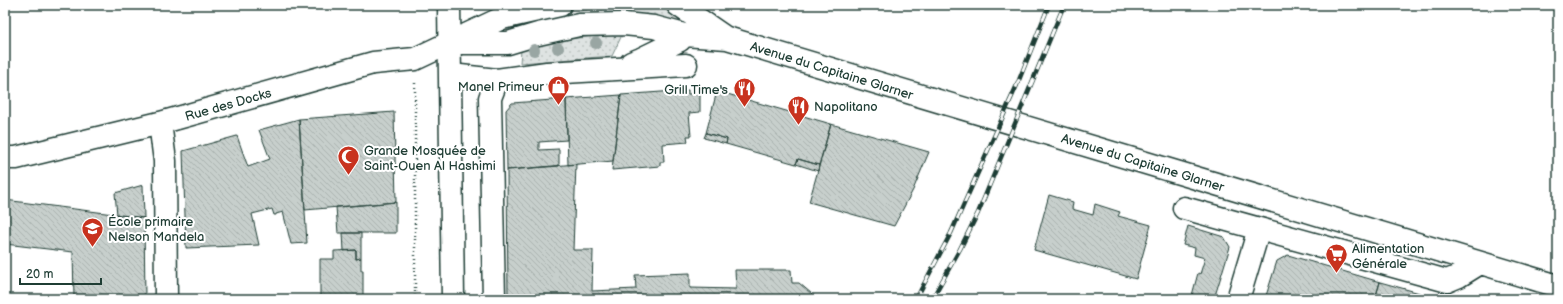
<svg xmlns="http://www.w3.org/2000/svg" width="1563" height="304" font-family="'Balsamiq Sans',sans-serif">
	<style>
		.grass { fill: url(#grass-dots); stroke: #7e908b }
		.building { fill: url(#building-back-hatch); stroke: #1f3d34 }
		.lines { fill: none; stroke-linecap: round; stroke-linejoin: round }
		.minor-casing { stroke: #1f3d34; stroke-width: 25 }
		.major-casing { stroke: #1f3d34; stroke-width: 25 }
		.path { stroke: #1f3d34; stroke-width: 2.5; stroke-dasharray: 1 3; stroke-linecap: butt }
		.minor { stroke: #fff; stroke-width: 22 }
		.major { stroke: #fff; stroke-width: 22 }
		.rail-casing { stroke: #1f3d34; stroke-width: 4.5 }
		.rail { stroke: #fff; stroke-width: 3; stroke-dasharray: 9; stroke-linecap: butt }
		.tree { fill: #99a6a3 }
		.labels { text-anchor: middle; stroke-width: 4; stroke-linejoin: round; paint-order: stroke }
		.street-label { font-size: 13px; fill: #1f3d34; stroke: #fff }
		.poi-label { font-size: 13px; fill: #1f3d34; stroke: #fff; text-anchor: start }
	</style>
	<defs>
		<pattern id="grass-dots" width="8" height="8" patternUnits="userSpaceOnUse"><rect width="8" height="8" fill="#dee3e2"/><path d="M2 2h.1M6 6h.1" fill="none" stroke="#bec4c2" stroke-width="1.8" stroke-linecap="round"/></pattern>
		<pattern id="building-back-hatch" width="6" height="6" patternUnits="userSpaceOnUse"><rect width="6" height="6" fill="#c7cfcc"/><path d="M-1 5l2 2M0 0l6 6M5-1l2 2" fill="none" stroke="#aab3b0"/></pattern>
	</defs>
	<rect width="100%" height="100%" fill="#fff"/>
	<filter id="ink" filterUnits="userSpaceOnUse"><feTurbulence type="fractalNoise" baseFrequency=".025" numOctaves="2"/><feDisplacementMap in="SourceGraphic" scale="8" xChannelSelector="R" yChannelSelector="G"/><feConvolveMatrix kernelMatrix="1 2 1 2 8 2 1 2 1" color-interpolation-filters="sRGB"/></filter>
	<g filter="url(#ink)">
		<path class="grass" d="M606,5H660C668,8 679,13 683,20L682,24C660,19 640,13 618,13C584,12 550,22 517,29L516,26Z
			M608,34L622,35L612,56L520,63L521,50L533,44Z"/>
		<path class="building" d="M688,90V94L700,93V112L689,113L691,136H687L688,142L663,144L664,162H660V166L612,170L621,95Z
			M717,91L831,124L819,165L798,159L796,164L726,144L727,139L706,133Z
			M621,95L613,161L568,165L566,99Z
			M566,99L567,140L539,142V150L559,149V166L507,170L506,110L512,103Z
			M394,112L396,202L305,210L299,119Z
			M299,119L307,243L291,244L283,212L276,214V215H274L272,209L252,214L259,245L186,248L183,151L237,136L248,167L270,159L259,130Z
			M831,124L929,152L913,190L894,226L809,202Z
			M706,133L727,139L726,144L704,138Z
			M798,159L819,165L818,171L796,164Z
			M576,164L573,250H593L592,291L636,289L635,275L690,273V288L736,289L735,270H791L792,283H799L818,299H508L507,170Z
			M143,185L144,218L117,215L115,193Z
			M1049,195L1073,202L1072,209L1093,215L1095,204L1120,212L1118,216L1151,225L1136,279L1034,250Z
			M5,200L144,218L145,299H74L73,252L5,244Z
			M396,202V233H338L336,207Z
			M1188,226L1224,237L1230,247L1214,299H1191L1198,273L1200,274L1205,258L1194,255L1195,248L1183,245Z
			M343,233H361V258L356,259V250L344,251Z
			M356,250V259L361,258V270H363V299H320V259H334V251Z
			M1288,255L1380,282L1375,299H1265L1277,261Z
			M1380,282L1434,297V299H1375Z"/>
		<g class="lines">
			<defs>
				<path id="minor" d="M678,5L726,38
					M449,43H508L538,34L579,25L624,24L654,27L684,35L727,38L1558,286
					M631,63L641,59L680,40L684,35
					M451,75L497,80L547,73L686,65
					M160,123L165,161L166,299
					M5,158H16L160,123L373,63L415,59L502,18L560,5
					M1184,208L1447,281L1459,276L1480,263
					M494,299L490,98L497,80
					M1238,299L1259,229"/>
				<path id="major" d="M449,5L453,299"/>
			</defs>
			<use href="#minor" class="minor-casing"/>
			<use href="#major" class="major-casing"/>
			<path class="path" d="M415,83V299"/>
			<use href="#minor" class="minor"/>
			<use href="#major" class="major"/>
			<defs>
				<path id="rail" d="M916,299L951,233L1017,85L1049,5
					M932,299L960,249L978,213L1064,5"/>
			</defs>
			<use href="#rail" class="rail-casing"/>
			<use href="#rail" class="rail"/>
		</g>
		<g class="tree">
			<circle cx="596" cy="43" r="6"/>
			<circle cx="558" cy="48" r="6"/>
			<circle cx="534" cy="50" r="6"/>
		</g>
	</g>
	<defs>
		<symbol id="shop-pin" viewBox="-11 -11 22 30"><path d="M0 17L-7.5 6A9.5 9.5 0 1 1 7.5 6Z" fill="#c8321e" stroke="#fff"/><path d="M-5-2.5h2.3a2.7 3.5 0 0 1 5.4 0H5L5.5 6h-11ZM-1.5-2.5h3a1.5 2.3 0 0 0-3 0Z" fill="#fff"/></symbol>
		<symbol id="restaurant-pin" viewBox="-11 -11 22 30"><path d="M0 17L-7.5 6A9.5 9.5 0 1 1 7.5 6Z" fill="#c8321e" stroke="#fff"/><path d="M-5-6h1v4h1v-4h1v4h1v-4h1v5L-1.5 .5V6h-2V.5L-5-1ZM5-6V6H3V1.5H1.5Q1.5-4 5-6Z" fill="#fff"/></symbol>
		<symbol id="mosque-pin" viewBox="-11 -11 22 30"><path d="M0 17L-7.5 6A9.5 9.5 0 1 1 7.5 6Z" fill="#c8321e" stroke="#fff"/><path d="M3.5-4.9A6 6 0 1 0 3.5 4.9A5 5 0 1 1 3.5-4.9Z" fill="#fff"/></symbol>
		<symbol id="school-pin" viewBox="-11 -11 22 30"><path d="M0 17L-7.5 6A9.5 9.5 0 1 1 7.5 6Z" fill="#c8321e" stroke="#fff"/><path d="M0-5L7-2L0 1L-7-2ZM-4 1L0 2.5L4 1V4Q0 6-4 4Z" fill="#fff"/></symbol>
		<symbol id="supermarket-pin" viewBox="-11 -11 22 30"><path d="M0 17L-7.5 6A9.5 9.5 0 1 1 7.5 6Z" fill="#c8321e" stroke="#fff"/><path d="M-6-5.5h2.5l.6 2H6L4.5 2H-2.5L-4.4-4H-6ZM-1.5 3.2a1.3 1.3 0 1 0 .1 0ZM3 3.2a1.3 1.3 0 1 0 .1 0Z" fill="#fff"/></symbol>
	</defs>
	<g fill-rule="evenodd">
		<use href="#shop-pin" x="546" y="74" width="25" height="34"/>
		<use href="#restaurant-pin" x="732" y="76" width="25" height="34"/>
		<use href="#restaurant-pin" x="786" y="94" width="25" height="34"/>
		<use href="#mosque-pin" x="336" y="144" width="25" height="34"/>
		<use href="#school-pin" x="80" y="216" width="25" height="34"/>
		<use href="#supermarket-pin" x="1324" y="242" width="25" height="34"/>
	</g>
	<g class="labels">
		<g class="street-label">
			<text transform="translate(832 70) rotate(17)" y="5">Avenue du Capitaine Glarner</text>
			<text transform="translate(228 104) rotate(-16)" y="5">Rue des Docks</text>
			<text transform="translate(1143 162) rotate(17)" y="5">Avenue du Capitaine Glarner</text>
		</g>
		<g class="poi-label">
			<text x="544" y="91" text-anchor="end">Manel Primeur</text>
			<text x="728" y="94" text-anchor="end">Grill Time's</text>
			<text x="814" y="111">Napolitano</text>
			<text x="364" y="155">Grande Mosquée de<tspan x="364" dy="15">Saint-Ouen Al Hashimi</tspan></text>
			<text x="108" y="226">École primaire<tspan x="108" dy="15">Nelson Mandela</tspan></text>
			<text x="1352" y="253">Alimentation<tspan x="1352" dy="15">Générale</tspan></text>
		</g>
	</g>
	<rect width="1563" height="304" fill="none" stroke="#fff" stroke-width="20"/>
	<rect x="10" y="10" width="1543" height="284" fill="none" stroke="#1f3d34" stroke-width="1.5" filter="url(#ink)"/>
	<path d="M20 278v6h81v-6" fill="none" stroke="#1f3d34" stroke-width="2"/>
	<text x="26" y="278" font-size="12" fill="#1f3d34" stroke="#ffffff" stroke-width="3" paint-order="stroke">20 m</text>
</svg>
